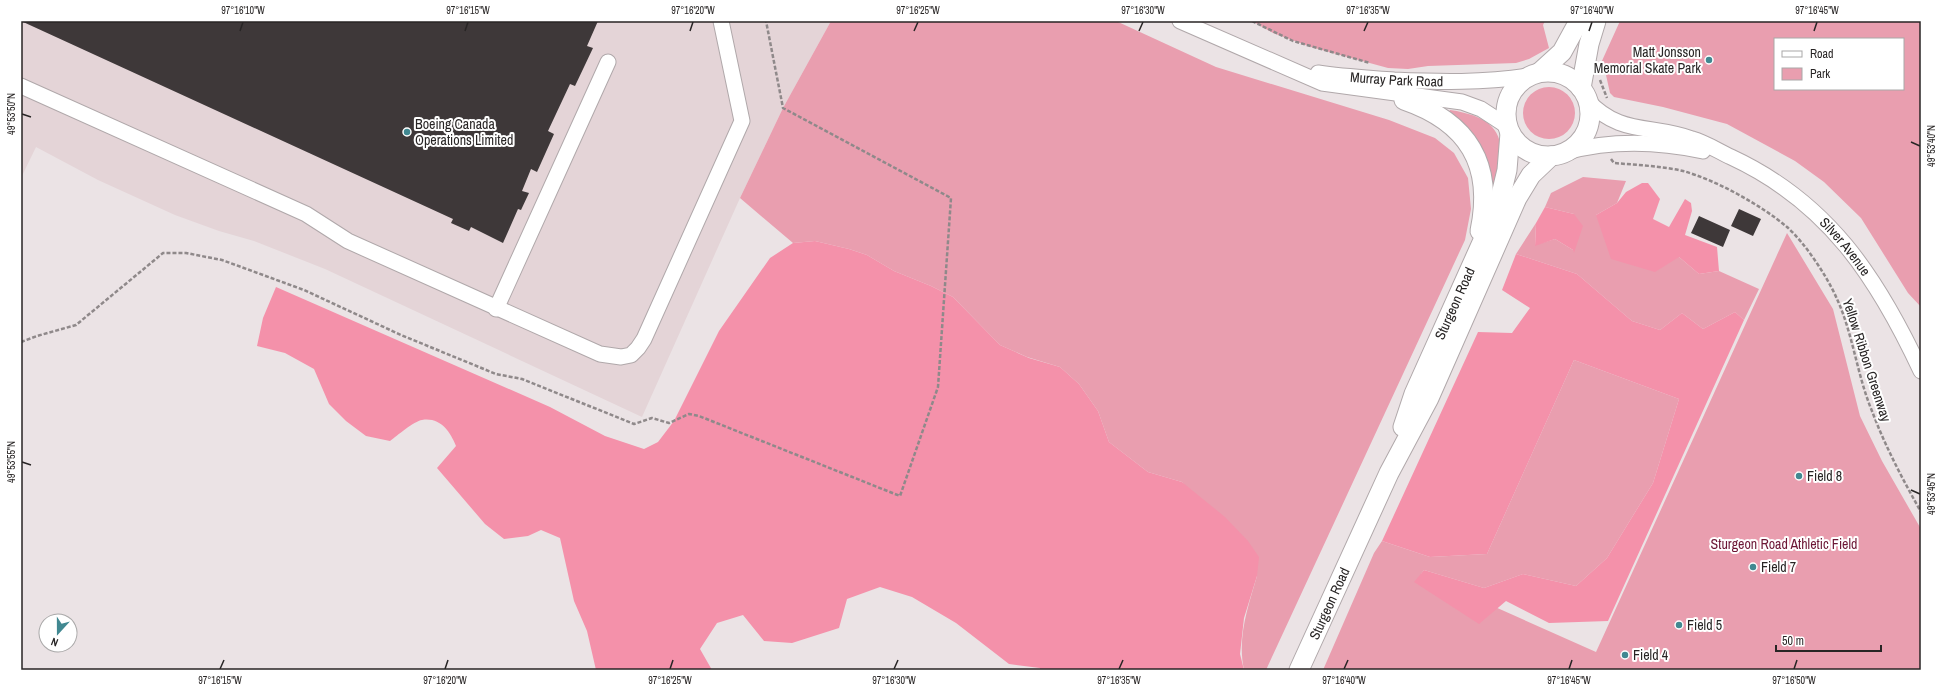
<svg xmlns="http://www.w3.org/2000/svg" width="1942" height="691" font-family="'Archivo Narrow',sans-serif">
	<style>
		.built { fill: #e4d4d7 }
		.green { fill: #e99eaf; fill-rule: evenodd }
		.forest { fill: #f491aa }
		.building { fill: #3e3839 }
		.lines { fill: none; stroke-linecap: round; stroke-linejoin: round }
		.minor-casing { stroke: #b0a8aa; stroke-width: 17 }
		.major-casing { stroke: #b0a8aa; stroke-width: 21 }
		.path { stroke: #8f898a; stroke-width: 2.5; stroke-dasharray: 4 2; stroke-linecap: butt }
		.minor { stroke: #fff; stroke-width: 15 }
		.major { stroke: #fff; stroke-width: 19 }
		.ticks { fill: none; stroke: #282525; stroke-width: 1.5 }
		.poi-dot { fill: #418891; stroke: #fff; stroke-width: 1.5 }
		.labels { text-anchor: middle; stroke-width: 4; stroke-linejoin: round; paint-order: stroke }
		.poi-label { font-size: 14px; fill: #282525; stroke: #fff; text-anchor: start }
		.street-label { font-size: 14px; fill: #282525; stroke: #fff }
		.park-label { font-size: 14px; fill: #6c1635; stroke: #fff }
		.neatline { fill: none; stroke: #282525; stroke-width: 1.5 }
		.ticks-label { font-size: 10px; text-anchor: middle; fill: #282525 }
	</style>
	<rect width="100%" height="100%" fill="#ebe3e5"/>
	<path class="built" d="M21,21H831L783,108L740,198L642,417L325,269L254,241L219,231L175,215L98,180L36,147L21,178Z"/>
	<path class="green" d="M831,21H1116L1216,67L1389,120L1435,138L1454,153L1468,178L1471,209L1465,240L1266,670H1244C1237,637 1248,607 1257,576L1182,482L1148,472L1109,442L1098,411L1079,384L1060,367L1027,357L1000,345L953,297L931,286L894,271L867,255L849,249L815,241L793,243L740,198L783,108Z
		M1252,21H1545L1543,25L1549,48L1529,59L1516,63L1428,66L1408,69L1388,68L1311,47L1273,33Z
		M1620,21H1921V307L1908,293L1861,218L1824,182L1795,161L1727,124L1663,107L1614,97L1610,93L1604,66L1601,63ZM1775,39H1903V89H1775Z
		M1523 113a26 26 0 1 1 52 0a26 26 0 1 1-52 0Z
		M1450,110C1505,118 1509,144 1492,192C1488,150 1475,142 1448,113Z
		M1583,177L1626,181L1617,203L1596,215L1679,257L1699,274L1719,271L1759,289L1744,320L1735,312L1703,329L1682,313L1660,330L1632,321L1577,274L1516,254L1536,223L1535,245L1555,239L1573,250V253L1574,214L1545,207L1551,193Z
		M1787,233L1833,309L1860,416L1882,461L1921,529V670H1323L1374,553L1382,541L1430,557L1487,554L1574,360L1679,399L1653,483L1607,558L1576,586L1523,574L1484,588L1424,570L1421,574L1596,652Z"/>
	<path class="forest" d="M1642,183H1648L1660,199L1653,219L1669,227L1685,199L1691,203L1692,211L1685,235L1717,247L1719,271L1699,274L1679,257L1655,272L1611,259L1596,215L1617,203L1626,192Z
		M1545,207L1574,214L1583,226L1574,253L1573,250L1555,239L1535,246L1536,223Z
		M815,241L849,249L867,255L894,271L931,286L953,297L1000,345L1029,358L1060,367L1079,384L1098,411L1109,442L1148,472L1182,482L1225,517L1248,541L1259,557L1257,576L1244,618L1240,654L1244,670H1040V668L1009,664L956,623L912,597L880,587L847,599L839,628L792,643L764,641L743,615L717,623L700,649L712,670H596L587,631L574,601L560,538L541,530L528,536L504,539L485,524L437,468L456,446C450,431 440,417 422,420C414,421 397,436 390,441L366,436L346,421L329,404L314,369L285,353L257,346L263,318L276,287L550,407L605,436L644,449L658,442L674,421L719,331L770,258L793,243Z
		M1516,254L1577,274L1632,321L1660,330L1682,313L1703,329L1735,312L1744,320L1608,621L1549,623L1506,601L1479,624L1414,582L1424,570L1484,588L1523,574L1576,586L1607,558L1653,483L1679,399L1574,360L1487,554L1430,557L1382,541L1478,332L1512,333L1530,308L1502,290Z"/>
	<path class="building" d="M21,21H598L587,46L593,48L575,86L570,84L548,131L554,134L537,172L531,169L522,191L529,193L521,210L518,209L503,243L471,227L469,231L451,223L453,219Z
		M1739,209L1761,219L1753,236L1731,226Z
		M1699,216L1730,230L1723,247L1691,233Z"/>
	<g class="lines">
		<defs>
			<g id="minor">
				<path d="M1180,21L1322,83L1462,102L1481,109L1507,126"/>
				<path id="s1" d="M1318,73C1343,77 1368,78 1394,80C1439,82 1484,83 1529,76"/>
				<path d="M21,86L306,214L348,241L600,354L621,357L631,355L638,348L644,339L742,121L721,21"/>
				<path id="s2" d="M1587,100C1620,136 1651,124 1692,139C1706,143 1718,151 1731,157C1828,202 1877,277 1921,371"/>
				<path d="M1566,152C1611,140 1657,141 1703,151"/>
				<path d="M496,309L608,62"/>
			</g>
			<g id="major">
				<circle cx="1548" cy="114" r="42"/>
				<path d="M1540,72L1562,52L1579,21"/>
				<path d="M1581,88L1589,44L1596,21"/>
				<path d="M1404,100C1468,122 1494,164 1480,231"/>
				<path id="s3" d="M1403,427L1414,394L1498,207L1507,170L1510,133"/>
				<path id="s4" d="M1299,670L1389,473L1429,398L1517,198L1531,175L1551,156"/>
			</g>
		</defs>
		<use href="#minor" class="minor-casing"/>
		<use href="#major" class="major-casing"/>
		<path class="path" d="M1252,21L1293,41L1370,63
			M1600,80L1607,98
			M1611,159L1614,163C1637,165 1661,166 1683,171C1716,180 1761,205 1787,227C1805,243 1827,276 1837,299C1853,334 1857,375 1872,411C1885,446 1903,480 1921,512
			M21,342L37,336L76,325L163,253H186L222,260L304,290L401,335L496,374L522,379L634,424L652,418L669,423L689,414L699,416L900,496L938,387L951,198L783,108L766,21"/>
		<use href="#minor" class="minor"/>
		<use href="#major" class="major"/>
	</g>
	<path class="ticks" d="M240,31L243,22M465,31L468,22M690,31L693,22M914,31L918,22M1139,31L1143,22M1364,31L1368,22M1589,31L1592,22M1814,31L1817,22M22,114L31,117M1911,142L1920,146M22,462L31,465M1911,490L1920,494M220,669L224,660M445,669L448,660M670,669L673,660M894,669L898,660M1119,669L1123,660M1344,669L1348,660M1569,669L1572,660M1794,669L1797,660"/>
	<g class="poi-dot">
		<circle cx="1709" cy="60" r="4"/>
		<circle cx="407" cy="132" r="4"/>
		<circle cx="1799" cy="476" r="4"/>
		<circle cx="1753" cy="567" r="4"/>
		<circle cx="1679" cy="625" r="4"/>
		<circle cx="1625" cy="655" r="4"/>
	</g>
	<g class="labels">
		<g class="poi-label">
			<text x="1701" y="57" text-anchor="end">Matt Jonsson<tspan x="1701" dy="16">Memorial Skate Park</tspan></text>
			<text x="415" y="129">Boeing Canada<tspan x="415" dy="16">Operations Limited</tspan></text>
			<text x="1807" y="481">Field 8</text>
			<text x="1761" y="572">Field 7</text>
			<text x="1687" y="630">Field 5</text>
			<text x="1633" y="660">Field 4</text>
		</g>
		<g class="street-label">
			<text dy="5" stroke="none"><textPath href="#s1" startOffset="79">Murray Park Road</textPath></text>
			<text dy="5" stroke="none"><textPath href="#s2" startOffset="304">Silver Avenue</textPath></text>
			<text dy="5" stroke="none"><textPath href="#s3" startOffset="134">Sturgeon Road</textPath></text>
			<text transform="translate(1867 360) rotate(72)" y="5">Yellow Ribbon Greenway</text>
			<text dy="5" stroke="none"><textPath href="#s4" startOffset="73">Sturgeon Road</textPath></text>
		</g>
		<g class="park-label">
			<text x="1784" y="549">Sturgeon Road Athletic Field</text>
		</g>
	</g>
	<rect width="1942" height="691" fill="none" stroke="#ffffff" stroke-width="44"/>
	<rect x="1774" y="38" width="130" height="52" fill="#ffffff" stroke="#a9a8a8"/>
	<rect x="1782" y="51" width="20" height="6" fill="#ffffff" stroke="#a9a8a8"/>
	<text x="1810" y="58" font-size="12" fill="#282525">Road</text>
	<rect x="1782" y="68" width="20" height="12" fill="#e99eaf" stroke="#a9a8a8"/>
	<text x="1810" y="78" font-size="12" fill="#282525">Park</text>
	<g transform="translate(58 633) rotate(201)"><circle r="19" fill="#ffffff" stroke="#a9a8a8"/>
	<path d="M0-3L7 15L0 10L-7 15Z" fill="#418891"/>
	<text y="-6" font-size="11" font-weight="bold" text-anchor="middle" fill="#282525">N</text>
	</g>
	<path d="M1776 645v6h105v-6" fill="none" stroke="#282525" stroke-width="2"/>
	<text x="1782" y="645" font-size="12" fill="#282525" stroke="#ffffff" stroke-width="3" paint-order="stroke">50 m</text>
	<rect x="22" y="22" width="1898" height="647" class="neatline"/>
	<g class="ticks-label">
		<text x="243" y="14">97°16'10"W</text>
		<text x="468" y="14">97°16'15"W</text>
		<text x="693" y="14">97°16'20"W</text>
		<text x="918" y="14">97°16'25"W</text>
		<text x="1143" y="14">97°16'30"W</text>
		<text x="1368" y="14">97°16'35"W</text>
		<text x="1592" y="14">97°16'40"W</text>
		<text x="1817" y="14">97°16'45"W</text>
		<text transform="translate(11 114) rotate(-90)" y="4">49°53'50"N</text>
		<text transform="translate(1931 146) rotate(-90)" y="4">49°53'40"N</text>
		<text transform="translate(11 462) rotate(-90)" y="4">49°53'55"N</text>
		<text transform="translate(1931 494) rotate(-90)" y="4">49°53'45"N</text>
		<text x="220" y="684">97°16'15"W</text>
		<text x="445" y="684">97°16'20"W</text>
		<text x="670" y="684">97°16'25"W</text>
		<text x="894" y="684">97°16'30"W</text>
		<text x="1119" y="684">97°16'35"W</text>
		<text x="1344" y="684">97°16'40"W</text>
		<text x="1569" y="684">97°16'45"W</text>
		<text x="1794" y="684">97°16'50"W</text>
	</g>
</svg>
